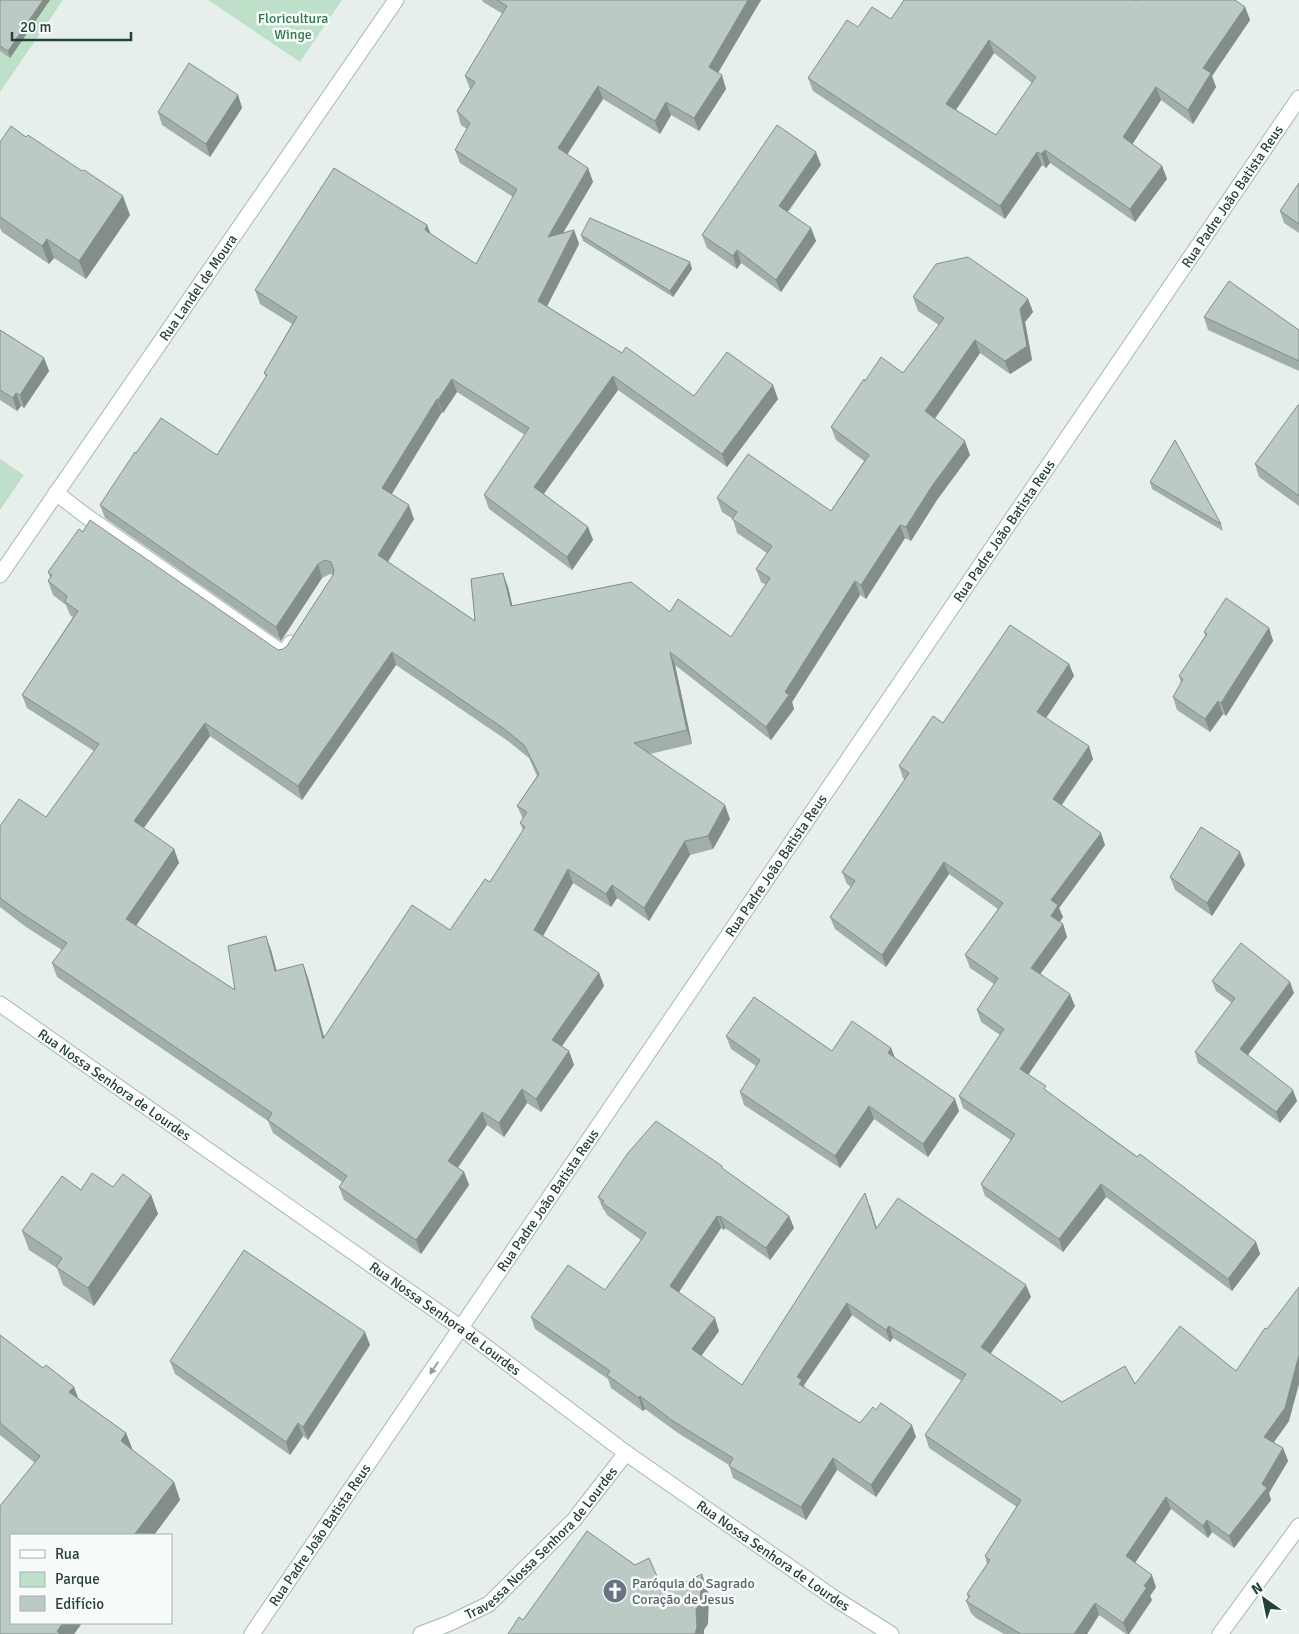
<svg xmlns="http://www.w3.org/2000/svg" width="1299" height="1634" font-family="Signika,sans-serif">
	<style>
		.green { fill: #bfe0c8 }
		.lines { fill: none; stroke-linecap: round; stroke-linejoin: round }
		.minor-casing { stroke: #a8b7b2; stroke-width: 17 }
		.minor { stroke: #fff; stroke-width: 15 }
		.wall { fill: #a1aea9; fill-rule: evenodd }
		.shaded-wall { fill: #838d89 }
		.building { fill: #bbcac4; stroke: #838d89; fill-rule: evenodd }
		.oneway { fill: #92a09c }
		.labels { text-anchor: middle; stroke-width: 5; stroke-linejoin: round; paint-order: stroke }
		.park-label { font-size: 14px; fill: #2d794a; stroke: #f7fbf9 }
		.street-label { font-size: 14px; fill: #244139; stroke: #f7fbf9 }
		.worship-label { font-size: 14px; fill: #5b616d; stroke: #f7fbf9; text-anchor: start }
	</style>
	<rect width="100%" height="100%" fill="#e6efeb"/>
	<path class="green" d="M0,0H63L0,92Z
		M208,0H342L300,62Z
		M0,459L24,475L0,510Z"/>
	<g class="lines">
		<defs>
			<g id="minor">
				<path d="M56,493L86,516L284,654L291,643"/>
				<path id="s1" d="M0,575L396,0"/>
				<path id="s2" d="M0,1004L461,1328L626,1453L834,1598L891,1634"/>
				<path id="s3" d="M252,1634L1299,98"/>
				<path id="s4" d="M421,1634L450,1623L489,1604L574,1520L626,1453"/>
				<path d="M1220,1634L1299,1526"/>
			</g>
		</defs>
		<use href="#minor" class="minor-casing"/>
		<use href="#minor" class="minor"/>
	</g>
	<path class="wall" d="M0,0H50L10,58L0,51Z
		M482,0H761L718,73L726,89L699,131L671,115L660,134L603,99L567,155L588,168L593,182L563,233L574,230L579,244L547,306L622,353L694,396L778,399L727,467L618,390L544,494L588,527L593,540L572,570L489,509L484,495L525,435L457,392L443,413L442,412L391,494L414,519L388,562L475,621L508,587L512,606L670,612L731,637L766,585L761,582L756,569L767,553L737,533L733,519L722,512L717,498L831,511L864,461L836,440L831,427L865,381L903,373L939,325L918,311L913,297L1028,299L1033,312L1025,322L1032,360L1010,374L980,353L935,419L970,455L937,500L911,541L905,538L866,599L860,595L792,702L794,709L771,740L675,665L692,744L650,754L730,819L713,849L690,855L649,921L617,898L611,907L573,883L543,936L599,973L604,986L562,1046L569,1051L574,1065L541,1112L527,1103L504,1137L487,1125L458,1168L464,1172L469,1185L421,1254L344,1200L339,1187L342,1182L273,1133L268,1121L57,977L52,963L62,950L26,927L0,907V826L46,817L94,751L27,708L22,695L73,617L70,615L66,605L53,595L48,581L50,578L48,572L83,532L278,650L283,649L287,646L333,575L330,574L322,578L281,641L105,518L100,505L136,453L217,455L266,377L264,373L292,324L260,304L255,290L427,225L431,234L476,264L513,197L460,163L455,150L467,129L461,125L457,111L470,89L465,76L503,14L483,2ZM396,665L508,741L529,758L537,776L517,806L523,819L520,823L523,830L490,882L450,930L324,1037L308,978L303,964L277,971L271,950L235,990L136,926L179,863L174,849L144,828L210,736L302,800Z
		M1136,1L1245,7L1250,20L1212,76L1216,87L1193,124L1161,100L1132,144L1162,166L1167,179L1135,222L1050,163L1046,168L1042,165L1005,219L813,91L808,78L858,27L891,19ZM994,53L1032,83L996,135L956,110Z
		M238,95L242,108L210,157L162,125L158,112Z
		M0,142L130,215L86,279L54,258L49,264L2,232L0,228Z
		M821,165L788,212L811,228L816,241L781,292L741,263L737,269L707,248L702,235Z
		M1299,183V233L1284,223L1280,211Z
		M581,235L692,269L673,297L583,241Z
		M1204,317L1299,330V371L1208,330Z
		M0,330L44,358L49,371L24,408L21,406L17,411L0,400Z
		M1299,405V506L1259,477L1255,464Z
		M1150,482L1221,524L1223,531L1152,489Z
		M1269,628L1273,641L1226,716L1223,714L1210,732L1177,710L1173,697L1181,683L1179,676L1205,636L1204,632Z
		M1069,664L1074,676L1046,718L1093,759L1062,805L1105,845L1059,908L1063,917L1059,922L1063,924L1067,937L1040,974L1075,1006L1028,1075L1048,1092L1256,1242L1260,1254L1232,1291L1106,1197L1063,1252L988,1198L985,1196L981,1184L1011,1140L963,1108L959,1096L1000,1035L981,1022L977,1010L994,984L970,968L965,955L998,909L949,874L886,967L835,929L830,917L851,887L847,884L842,872L905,780L903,778L899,766L943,723Z
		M1245,865L1212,916L1175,890L1170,877Z
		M1212,981L1294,993L1248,1055L1297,1101L1280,1123L1198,1063L1195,1052L1232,1003L1216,991Z
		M726,1036L832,1051L891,1048L895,1058L959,1111L928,1157L874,1119L840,1168L744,1105L740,1092L756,1066L731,1049Z
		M723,1169L789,1216L794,1228L770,1260L725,1228L724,1230L721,1228L679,1292L719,1331L701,1356L742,1385L870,1205L877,1228L1031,1297L990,1354L1062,1402L1135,1384L1289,1421L1274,1442L1283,1448L1288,1461L1269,1493L1271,1500L1234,1548L1212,1532L1208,1538L1171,1509L1135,1562L1156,1587L1150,1596L1152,1600L1129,1634H1126L1099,1615L1087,1634H1004L976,1618L971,1613L966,1601L968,1598L967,1594L987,1564L985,1556L1017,1507L929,1448L925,1435L962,1381L893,1338L890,1342L852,1315L804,1385V1388L860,1423L876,1410L916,1437L876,1497L837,1470L806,1520L733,1478L729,1465L678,1433L645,1409L643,1411L611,1388L608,1379L535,1329L531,1317L605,1290L641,1240L607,1215L605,1211L603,1209L598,1197Z
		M81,1190L151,1195L158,1214L94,1306L63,1285L57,1268L29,1250L22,1231Z
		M0,1335L43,1368L46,1365L74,1387L78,1398L126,1433L133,1451L174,1482L180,1500L154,1535H11V1623H82L74,1634H0V1506L35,1463L0,1435Z
		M370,1345L308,1440L303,1436L290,1455L175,1374L170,1361Z"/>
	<path class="shaded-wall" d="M43,0H50L10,58L8,51Z
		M748,0H761L713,81L709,67Z
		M1245,7L1250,20L1212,76L1216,87L1193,124L1188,110L1203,68Z
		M989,40L994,53L951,117L946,104Z
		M722,75L726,89L699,131L694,118Z
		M598,86L603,99L562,162L558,148Z
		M1156,87L1161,100L1128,151L1123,137Z
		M238,95L242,108L210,157L206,144Z
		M666,102L671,115L660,134L655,121Z
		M1045,150L1050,163L1046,168L1041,154Z
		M816,152L821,165L783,218L779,206Z
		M1037,152L1042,165L1005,219L1000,206Z
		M1162,166L1167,179L1135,222L1130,209Z
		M588,168L593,182L553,250L548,237Z
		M123,196L130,215L86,279L79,261Z
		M427,225L432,239L425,230Z
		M811,228L816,241L781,292L776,280Z
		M574,230L579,244L543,314L538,301Z
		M47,239L54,258L49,264L42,246Z
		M737,250L741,263L737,269L733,256Z
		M690,262L692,269L673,297L670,291Z
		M1028,299L1033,312L1025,322L1032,360L1010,374L1005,361L1020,309Z
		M975,340L980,353L930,425L925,411Z
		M44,358L49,371L24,408L20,395Z
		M613,376L618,390L539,500L534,487Z
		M452,379L457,392L443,413L438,400Z
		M773,385L778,399L727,467L722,454Z
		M16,393L21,406L17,411L13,398Z
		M437,399L442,412L387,502L382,488Z
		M965,441L970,455L937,500L911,541L906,527L932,486Z
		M409,505L414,519L383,569L378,555Z
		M900,525L905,538L866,599L861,585Z
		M588,527L593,540L572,570L567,557Z
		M318,564L322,578L281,641L276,627Z
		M503,573L508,587L516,620L511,606Z
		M855,581L860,595L792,702L794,709L771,740L766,727L785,692Z
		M1269,628L1273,641L1226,716L1221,703Z
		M392,652L396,665L302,800L298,786Z
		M670,652L675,665L692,744L687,730Z
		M1069,664L1074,676L1042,724L1037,712Z
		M1218,701L1223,714L1210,732L1205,719Z
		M205,723L210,736L139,834L134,821Z
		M1089,746L1093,759L1057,811L1053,799Z
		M725,805L730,819L713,849L708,836Z
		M1101,833L1105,845L1059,908L1063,917L1056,928L1051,916V900Z
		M685,841L690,855L649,921L644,908Z
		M174,849L179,863L131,933L126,919Z
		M1240,852L1245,865L1212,916L1207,903Z
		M944,862L949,874L886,967L882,955Z
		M568,869L573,883L539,943L534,930Z
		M612,885L617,898L611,907L606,894Z
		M1063,924L1067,937L1036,980L1031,968Z
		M266,936L271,950L280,985L275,971Z
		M303,964L308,978L328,1052L323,1039Z
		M599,973L604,986L557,1053L552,1040Z
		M1290,982L1294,993L1244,1060L1240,1049Z
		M1070,994L1075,1006L1024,1081L1020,1069Z
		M891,1048L896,1061L888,1053Z
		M569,1051L574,1065L541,1112L536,1099Z
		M522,1089L527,1103L504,1137L499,1123Z
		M1293,1090L1297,1101L1280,1123L1276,1112Z
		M955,1099L959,1111L928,1157L923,1144Z
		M869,1106L874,1119L840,1168L835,1156Z
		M482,1112L487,1125L453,1174L448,1161Z
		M464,1172L469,1185L421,1254L416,1240Z
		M1101,1184L1106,1197L1063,1252L1059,1239Z
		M151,1195L158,1214L94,1306L88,1288Z
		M717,1216L721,1228L675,1298L670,1286Z
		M720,1216L725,1228L724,1230L719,1217Z
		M789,1216L794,1228L770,1260L766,1248Z
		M1256,1242L1260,1254L1232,1291L1228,1279Z
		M1026,1285L1031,1297L986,1360L981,1347Z
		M847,1303L852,1315L804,1385L806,1392L804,1397L797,1377Z
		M715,1318L719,1331L697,1362L692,1349Z
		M889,1326L893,1338L890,1342L886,1330Z
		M365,1332L370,1345L308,1440L303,1427Z
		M1299,1355V1384L1289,1421L1269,1449L1264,1437Z
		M74,1387L80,1404L69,1392Z
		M640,1396L645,1409L643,1411L639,1398Z
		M298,1423L303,1436L290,1455L286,1442Z
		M912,1425L916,1437L876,1497L871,1485Z
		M126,1433L133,1451L121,1441Z
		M1283,1448L1288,1461L1269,1493L1271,1500L1234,1548L1229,1536Z
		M833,1458L837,1470L806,1520L801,1507Z
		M174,1482L180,1500L154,1535H134Z
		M1166,1497L1171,1509L1131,1569L1126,1556Z
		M1207,1520L1212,1532L1208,1538L1203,1526Z
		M702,1574L709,1595L708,1624L704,1630V1634H695L696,1609Z
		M1152,1575L1156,1587L1150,1596L1152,1600L1129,1634H1128L1123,1623L1144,1586Z
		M1095,1603L1099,1615L1087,1634H1074Z
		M63,1623H82L74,1634H58L57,1631Z"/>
	<path class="building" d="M0,0H43L8,51L0,46Z
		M497,0H748L709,67L722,75L694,118L666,102L655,121L598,86L558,148L588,168L548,237L574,230L538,301L622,353L626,347L694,396L727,352L773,385L722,454L613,376L534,487L588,527L567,557L484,495L529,428L452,379L438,400L437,399L382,488L409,505L378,555L475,621L471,579L503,573L511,606L631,582L670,612L678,599L731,637L770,578L756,569L772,546L732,519L737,512L717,498L748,454L831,511L869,455L831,427L864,379L865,381L881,357L903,373L944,318L913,297L936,264L968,257L1028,299L1020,309L1027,346L1005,361L975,340L925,411L965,441L932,486L906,527L900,525L861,585L855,581L785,692L789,695L766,727L670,652L687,730L634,743L725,805L708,836L685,841L644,908L612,885L606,894L568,869L534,930L599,973L552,1040L569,1051L536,1099L522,1089L499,1123L482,1112L448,1161L464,1172L416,1240L339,1187L347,1176L268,1120L272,1113L52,963L67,943L21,913L0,898V826L19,799L46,817L99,744L22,695L78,611L65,602L67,596L48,581L52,575L48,572L79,529L83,532L90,520L278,650L283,649L287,646L333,575L334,570L331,562L325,560L318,564L276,627L100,505L135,452L136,453L161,418L217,455L267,375L264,373L297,317L255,290L334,168L427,225L425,230L476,264L517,189L455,150L470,123L457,111L475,82L465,76L507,6ZM392,652L503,728L524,745L539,774L517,806L527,812L520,823L525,827L490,882L485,879L450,930L412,905L323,1039L303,964L275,971L266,936L228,946L235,990L126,919L174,849L134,821L205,723L298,786Z
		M904,0H1135L1136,1L1137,0H1235L1245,7L1203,68L1211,73L1188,110L1156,87L1123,137L1162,166L1130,209L1045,150L1041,154L1037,152L1000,206L808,78L847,20L858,27L872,7L891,19ZM989,40L1036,77L996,135L946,104Z
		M189,63L238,95L206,144L158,112Z
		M777,125L816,152L779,206L811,228L776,280L737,250L733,256L702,235Z
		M11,126L26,137L28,135L82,171L84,170L123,196L79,261L47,239L42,246L0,217V142Z
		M1299,183V224L1280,211Z
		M590,218L690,262L670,291L581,235Z
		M1229,281L1299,330V361L1204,317Z
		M0,330L44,358L20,395L16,393L13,398L0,390Z
		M1298,405H1299V496L1255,464Z
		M1175,440L1221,524L1150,482Z
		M1226,598L1269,628L1221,703L1218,701L1205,719L1173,697L1183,679L1179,676L1207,634L1204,632Z
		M1010,625L1069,664L1037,712L1089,746L1053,799L1101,833L1051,900L1058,905L1051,916L1063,924L1031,968L1070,994L1020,1069L1046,1086L1044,1089L1137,1157L1140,1154L1256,1242L1228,1279L1101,1184L1059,1239L983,1186L981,1184L1015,1134L959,1096L1004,1029L977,1010L998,978L965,955L1003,903L944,862L882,955L830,917L855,881L842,872L909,773L899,766L933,716L943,723Z
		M1201,827L1240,852L1207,903L1170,877Z
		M1241,943L1290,982L1240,1049L1293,1090L1276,1112L1195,1052L1235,998L1212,981Z
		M754,997L832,1051L852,1021L891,1048L888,1053L955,1099L923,1144L869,1106L835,1156L740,1092L760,1060L726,1036Z
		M656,1121L722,1166V1168L789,1216L766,1248L720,1216L719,1217L717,1216L670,1286L715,1318L692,1349L742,1385L865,1193L876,1229L898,1198L1026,1285L981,1347L1062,1402L1125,1366L1135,1384L1180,1326L1236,1371L1265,1328L1267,1329L1299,1287V1355L1285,1408L1264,1437L1283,1448L1262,1484L1267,1488L1229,1536L1207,1520L1203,1526L1166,1497L1126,1556L1152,1575L1144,1586L1147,1587L1123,1623L1095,1603L1074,1634H1021L972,1605L966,1601L970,1596L967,1594L990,1560L985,1556L1021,1500L925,1435L966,1374L889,1326L886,1330L847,1303L797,1377L802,1380L799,1384L860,1423L873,1407L876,1410L881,1403L912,1425L871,1485L833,1458L801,1507L729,1466L733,1458L673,1421L640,1396L639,1398L607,1375L610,1371L531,1317L568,1265L605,1290L646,1233L602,1203L604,1201L598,1197L628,1153Z
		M92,1173L113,1187L123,1174L151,1195L88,1288L56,1267L62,1258L22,1231L62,1176L81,1190Z
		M244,1250L365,1332L303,1427L298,1423L286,1442L170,1361Z
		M0,1335L43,1368L46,1365L74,1387L69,1392L126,1433L121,1441L174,1482L134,1535H11V1623H63L57,1631L60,1634H0V1506L40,1456L0,1423Z
		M587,1531L635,1565L649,1558L664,1592L702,1574L700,1604L696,1609L697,1627L695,1634H508L519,1617L523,1620Z"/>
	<defs><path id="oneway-solid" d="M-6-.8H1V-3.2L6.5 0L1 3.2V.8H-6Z" transform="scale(1.25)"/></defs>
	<use class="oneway" href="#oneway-solid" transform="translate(434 1368) rotate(124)"/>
	<defs>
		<symbol id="church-disc" viewBox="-11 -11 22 22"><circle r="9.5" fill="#6b7280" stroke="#f7fbf9"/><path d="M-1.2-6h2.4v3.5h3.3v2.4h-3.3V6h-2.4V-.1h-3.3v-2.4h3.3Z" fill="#fff"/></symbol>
	</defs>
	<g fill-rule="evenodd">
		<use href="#church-disc" x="601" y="1577" width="28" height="28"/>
	</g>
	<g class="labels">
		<g class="park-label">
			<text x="293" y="23">Floricultura<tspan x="293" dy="16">Winge</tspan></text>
		</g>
		<g class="street-label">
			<text dy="5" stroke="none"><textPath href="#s3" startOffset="1740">Rua Padre João Batista Reus</textPath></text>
			<text dy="5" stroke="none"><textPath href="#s1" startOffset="349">Rua Landel de Moura</textPath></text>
			<text dy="5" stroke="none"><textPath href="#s3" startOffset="1335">Rua Padre João Batista Reus</textPath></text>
			<text dy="5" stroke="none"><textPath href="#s3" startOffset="930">Rua Padre João Batista Reus</textPath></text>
			<text dy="5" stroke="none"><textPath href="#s2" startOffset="140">Rua Nossa Senhora de Lourdes</textPath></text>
			<text dy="5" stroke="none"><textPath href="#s3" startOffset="525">Rua Padre João Batista Reus</textPath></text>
			<text dy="5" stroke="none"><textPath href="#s2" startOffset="545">Rua Nossa Senhora de Lourdes</textPath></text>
			<text dy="5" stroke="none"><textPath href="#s3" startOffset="120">Rua Padre João Batista Reus</textPath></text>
			<text dy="5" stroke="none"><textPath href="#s4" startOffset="154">Travessa Nossa Senhora de Lourdes</textPath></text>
			<text dy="5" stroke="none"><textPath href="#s2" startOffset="950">Rua Nossa Senhora de Lourdes</textPath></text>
		</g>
		<g class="worship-label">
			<text x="632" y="1588">Paróquia do Sagrado<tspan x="632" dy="16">Coração de Jesus</tspan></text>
		</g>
	</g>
	<rect x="10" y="1534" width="162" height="90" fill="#f7fbf9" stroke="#a3b1ac"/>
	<rect x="20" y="1550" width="25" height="8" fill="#ffffff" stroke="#a3b1ac"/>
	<text x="55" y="1559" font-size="15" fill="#244139">Rua</text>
	<rect x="20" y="1572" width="25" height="15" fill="#bfe0c8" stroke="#a3b1ac"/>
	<text x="55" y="1584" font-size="15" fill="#244139">Parque</text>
	<rect x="20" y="1596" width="25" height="15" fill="#bbcac4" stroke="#a3b1ac"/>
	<text x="55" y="1609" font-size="15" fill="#244139">Edifício</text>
	<g transform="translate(1264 1599) rotate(327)" stroke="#f7fbf9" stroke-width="4" paint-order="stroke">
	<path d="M0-4L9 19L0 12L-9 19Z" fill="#244139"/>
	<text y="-8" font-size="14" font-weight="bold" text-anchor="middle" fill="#244139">N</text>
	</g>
	<path d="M12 32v8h119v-8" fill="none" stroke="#244139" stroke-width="2.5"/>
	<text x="20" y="32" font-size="15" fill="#244139" stroke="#f7fbf9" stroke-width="4" paint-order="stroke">20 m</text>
</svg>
